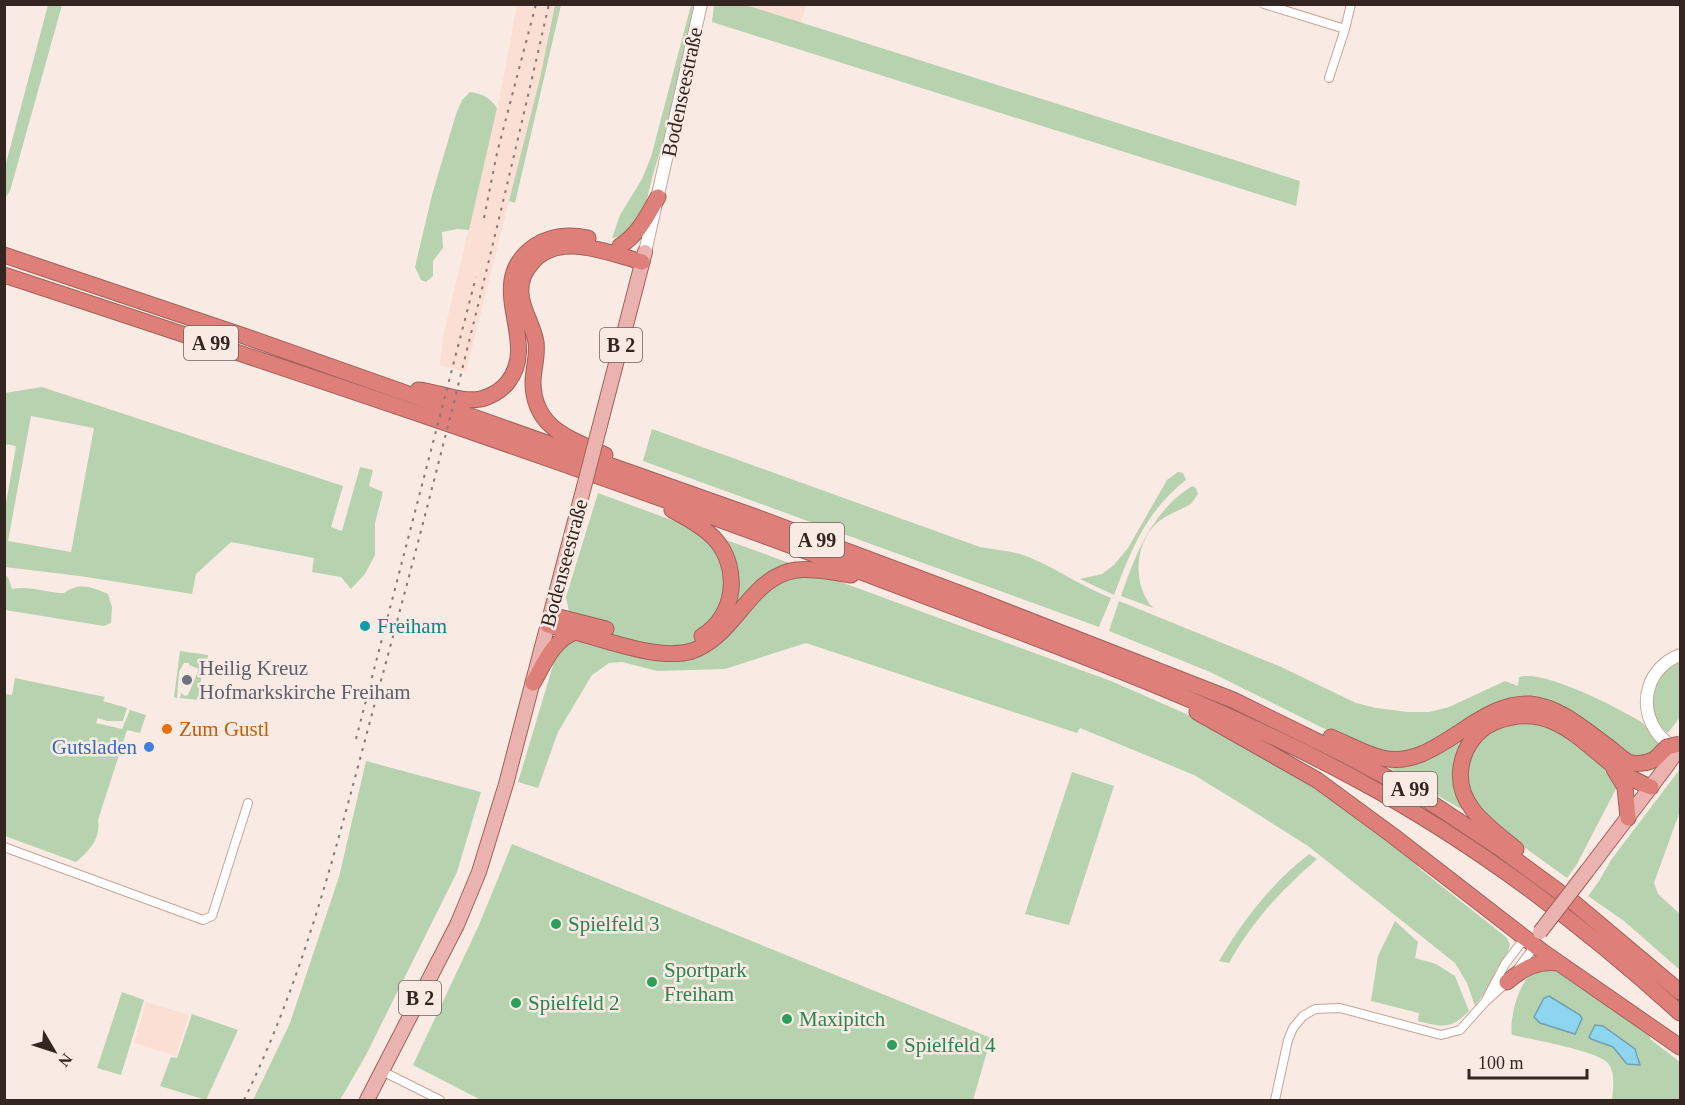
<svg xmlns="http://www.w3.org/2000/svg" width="1685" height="1105" font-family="'Times New Roman',serif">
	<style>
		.built { fill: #fbdfd4 }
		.green { fill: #b7d2ae; fill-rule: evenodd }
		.water { fill: #8ed5ef; stroke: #73a0b1; stroke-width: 1.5 }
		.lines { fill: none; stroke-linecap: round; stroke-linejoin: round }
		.street-casing { stroke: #c8a496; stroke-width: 10 }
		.secondary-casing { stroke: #c8a496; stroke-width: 14 }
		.primary-casing { stroke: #a2605a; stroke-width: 16 }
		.highway-casing { stroke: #a2605a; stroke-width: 17 }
		.street { stroke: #fff; stroke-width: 8 }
		.secondary { stroke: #fff; stroke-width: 12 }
		.primary { stroke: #ebb3af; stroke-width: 14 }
		.highway { stroke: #de8079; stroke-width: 15 }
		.rail { stroke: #877872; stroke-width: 2; stroke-dasharray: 3 6; stroke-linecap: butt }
		.primary-bridge-casing { stroke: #a2605a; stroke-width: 16; stroke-linecap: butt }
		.highway-bridge-casing { stroke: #a2605a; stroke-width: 17; stroke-linecap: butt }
		.primary-bridge { stroke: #ebb3af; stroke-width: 14 }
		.highway-bridge { stroke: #de8079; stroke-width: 15 }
		.culture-dot { fill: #0f9aa8; stroke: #f9eae4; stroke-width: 2 }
		.worship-dot { fill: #6b7280; stroke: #f9eae4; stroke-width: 2 }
		.food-dot { fill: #e8710a; stroke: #f9eae4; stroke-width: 2 }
		.shop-dot { fill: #3f7fe0; stroke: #f9eae4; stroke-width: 2 }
		.leisure-dot { fill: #2e9e5b; stroke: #f9eae4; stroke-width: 2 }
		.labels { text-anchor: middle; stroke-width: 5; stroke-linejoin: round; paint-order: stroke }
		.shield { fill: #f9eae4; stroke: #6e605a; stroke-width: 1.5 }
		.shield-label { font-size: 20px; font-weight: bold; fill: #33251f }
		.street-label { font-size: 21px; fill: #33251f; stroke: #f9eae4 }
		.culture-label { font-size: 21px; fill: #0d838f; stroke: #f9eae4; text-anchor: start }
		.worship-label { font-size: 21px; fill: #5b616d; stroke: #f9eae4; text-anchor: start }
		.food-label { font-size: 21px; fill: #c56008; stroke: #f9eae4; text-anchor: start }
		.shop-label { font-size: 21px; fill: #366cbe; stroke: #f9eae4; text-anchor: end }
		.leisure-label { font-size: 21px; fill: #27864d; stroke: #f9eae4; text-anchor: start }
	</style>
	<rect width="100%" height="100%" fill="#f9eae4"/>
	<path class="built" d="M517,5H555L540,78L466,372L440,365L443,337L500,96Z
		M746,5H807L801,22Z
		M146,1002L189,1015L176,1056L134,1043Z"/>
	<path class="green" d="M48,5H62L10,191L5,198V167Z
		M555,5H561L515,203L509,201L540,78Z
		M691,5H696L662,148C651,172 649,201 639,222C634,231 621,237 612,238L620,215L642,179L651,157Z
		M714,5H746L1300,181L1296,206L712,22Z
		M470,92C482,94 490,97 497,108L469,230L457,229L442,232L443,248L433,261V276L426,282L421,280L415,267L432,195L456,114L462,100Z
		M42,387L343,486L331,527L342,531L360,467L373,470L369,486L383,492L375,523V555L365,574L351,589L341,577L312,572L314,558L231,542L196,574L192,594L80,576L5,567V509L16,446L5,444V393ZM31,416L94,428L71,552L8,541Z
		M652,429L980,547C997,550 1015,551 1031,558C1059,570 1083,587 1111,598L1099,627L643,461Z
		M1178,472L1183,473L1186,480C1146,511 1131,550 1114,595L1080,579L1102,574L1114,565L1128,548L1167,480Z
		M1192,486L1196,488L1198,494L1191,504C1181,510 1168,514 1158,522C1134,543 1132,585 1153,608L1121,596C1135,555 1153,510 1192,486Z
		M598,493L1111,681L1209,724L1287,766L1398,846L1420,869L1506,937L1510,944L1508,952L1496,970L1491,984L1475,1006L1467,983L1455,963L1308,846L1248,808L1194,775L1080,728L1077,733L806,643L725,669L657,671L622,662L609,663L592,675L558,732L538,788L518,782L569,612L566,597Z
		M5,575L8,577L12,589C29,585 46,593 64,593C80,582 91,587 108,594L112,607L111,623L104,626L5,610Z
		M1119,601L1279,666L1356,703L1376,708L1408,712H1429L1449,707L1505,681L1518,686L1519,677C1544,669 1616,707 1640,721C1648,727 1654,739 1661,747L1650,755L1632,758L1577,864L1567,878L1510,837L1379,762L1333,733L1210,672L1109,631Z
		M180,651L208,655L207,661H204L198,700L180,698L181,693L185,696L188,695L199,669L189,665V663H184L179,672L177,698L174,697Z
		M1680,662V717L1668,733C1641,712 1649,675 1680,662Z
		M15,678L105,697L103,701L127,708L123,721H107L98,718L96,723L122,729L130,710L146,715L140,733L127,730L98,820C101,839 89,851 76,862L5,836V694L12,695Z
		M366,761L481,792L457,872L366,1055L340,1100H253L290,1023L339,877Z
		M1680,769V811L1654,883L1658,894L1680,914V970L1624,921L1588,896L1599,881L1611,860Z
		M1072,772L1114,786L1069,925L1025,914Z
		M512,844L991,1038L973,1100H481L413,1065L479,925Z
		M1309,854L1317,859C1278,894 1255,918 1229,963L1219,961C1243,920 1271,884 1309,854Z
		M1395,921L1418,942L1415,958L1436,964L1455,976L1469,1011C1450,1030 1442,1027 1418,1021L1419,1013L1371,1001L1378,956Z
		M1548,966L1650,1034V1039L1680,1062V1100H1612C1613,1088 1616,1074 1608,1063C1598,1051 1531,1039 1512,1035C1509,1020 1518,984 1531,975C1537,972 1543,970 1548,966ZM1603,1026L1635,1049L1639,1057L1627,1064L1613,1047Z
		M122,992L144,1000L121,1075L97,1068Z
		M192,1014L238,1030L206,1100L160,1086L171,1057L177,1058Z"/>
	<path class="water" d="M1549,996L1580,1015L1582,1019L1575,1034L1540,1023L1534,1017L1544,998Z
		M1595,1025L1603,1026L1635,1049L1640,1065L1627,1064L1613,1047L1591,1039L1589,1037Z"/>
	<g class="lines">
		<defs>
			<path id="street" d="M1264,4L1345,29
				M1329,78L1345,29L1351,4
				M4,847L203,920L212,916L248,803
				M1485,1002L1505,964L1521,943H1531V951L1517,970
				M382,1071L440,1100
				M1275,1100L1288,1040L1293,1028L1303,1016L1315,1009L1340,1008L1441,1035L1460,1030L1485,1002L1509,980"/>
			<path id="secondary" d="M645,252L701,4
				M1676,750C1669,744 1661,739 1656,731C1637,702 1649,667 1680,655"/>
			<path id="primary" d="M599,429L645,252
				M1587,871L1666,767
				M367,1100L457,925L479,872L506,784L580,502"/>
			<path id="highway" d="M620,246C639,234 647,216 658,197
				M4,255L244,336L753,516L972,598L1233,700L1345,755L1418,794L1498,847L1573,902L1680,992
				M4,275C277,365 550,456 819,556C892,583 964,611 1036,638C1146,680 1255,724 1358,780C1475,843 1582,924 1680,1013
				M418,390C439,392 461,403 481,399C492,396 501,391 508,382C541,340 481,283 535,246C551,235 569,234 588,238
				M605,455C570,438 534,429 533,383C533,369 538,356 536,342C533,325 522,310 521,294C520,283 524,272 531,264C557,230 608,253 642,262
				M672,510C687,518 702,526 714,538C741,567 736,616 702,636
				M551,615L606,629
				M548,625L575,632
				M533,683C544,664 553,640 575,632C607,640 659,661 692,651C736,636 749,577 796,570C813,568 833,572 851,575
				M1197,712L1317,780L1392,835L1543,952L1680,1047
				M1331,737C1348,744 1365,754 1382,758C1435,771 1476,701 1530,704C1561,707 1586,731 1610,748C1615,752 1622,759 1628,762C1636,765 1648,763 1655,759
				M1614,769L1625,787L1628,818
				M1516,849C1489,827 1455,805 1461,767C1464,747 1477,729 1495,722C1566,694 1594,768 1651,787
				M1507,982C1522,969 1538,960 1559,963"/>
		</defs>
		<use href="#street" class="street-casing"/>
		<use href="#secondary" class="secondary-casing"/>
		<use href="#primary" class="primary-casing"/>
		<use href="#highway" class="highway-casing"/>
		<use href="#street" class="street"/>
		<use href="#secondary" class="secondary"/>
		<use href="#primary" class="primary"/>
		<use href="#highway" class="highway"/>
		<path class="rail" d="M484,218L497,153L536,4
			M356,739L476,277
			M244,1100C308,969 341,828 379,688C441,461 497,233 549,4"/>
		<defs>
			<path id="primary-bridge" d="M580,502L599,429
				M1666,767L1680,747
				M1540,932L1587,871"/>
			<path id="highway-bridge" d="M1655,759L1667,747L1680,744"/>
		</defs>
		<use href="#primary-bridge" class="primary-bridge-casing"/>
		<use href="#highway-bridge" class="highway-bridge-casing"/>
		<use href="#primary-bridge" class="primary-bridge"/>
		<use href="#highway-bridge" class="highway-bridge"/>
	</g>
	<circle class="culture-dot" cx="365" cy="626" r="6"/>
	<circle class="worship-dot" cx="187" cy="680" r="6"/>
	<circle class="food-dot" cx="167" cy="729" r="6"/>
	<circle class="shop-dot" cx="149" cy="747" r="6"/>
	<g class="leisure-dot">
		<circle cx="556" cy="924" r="6"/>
		<circle cx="652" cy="982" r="6"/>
		<circle cx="516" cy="1003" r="6"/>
		<circle cx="787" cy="1019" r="6"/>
		<circle cx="892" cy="1045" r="6"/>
	</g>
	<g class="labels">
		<g class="shield">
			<rect x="184" y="326" width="54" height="34" rx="4.5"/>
			<rect x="600" y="328" width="42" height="34" rx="4.5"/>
			<rect x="790" y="523" width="54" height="34" rx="4.5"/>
			<rect x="1383" y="772" width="54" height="34" rx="4.5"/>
			<rect x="399" y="981" width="42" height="34" rx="4.5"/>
		</g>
		<g class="shield-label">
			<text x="211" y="350">A 99</text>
			<text x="621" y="352">B 2</text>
			<text x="817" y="547">A 99</text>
			<text x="1410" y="796">A 99</text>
			<text x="420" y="1005">B 2</text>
		</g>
		<g class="street-label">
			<text transform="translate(682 92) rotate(-78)" y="7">Bodenseestraße</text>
			<text transform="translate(564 563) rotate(-75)" y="7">Bodenseestraße</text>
		</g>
		<g class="culture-label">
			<text x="377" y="633">Freiham</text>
		</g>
		<g class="worship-label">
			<text x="199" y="675">Heilig Kreuz<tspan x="199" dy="24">Hofmarkskirche Freiham</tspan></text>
		</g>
		<g class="food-label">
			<text x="179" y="736">Zum Gustl</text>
		</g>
		<g class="shop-label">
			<text x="137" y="754">Gutsladen</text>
		</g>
		<g class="leisure-label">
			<text x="568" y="931">Spielfeld 3</text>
			<text x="664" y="977">Sportpark<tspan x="664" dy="24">Freiham</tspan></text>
			<text x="528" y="1010">Spielfeld 2</text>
			<text x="799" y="1026">Maxipitch</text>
			<text x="904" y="1052">Spielfeld 4</text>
		</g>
	</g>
	<rect width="1685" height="1105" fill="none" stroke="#33251f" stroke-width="12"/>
	<g transform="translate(54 1051) rotate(129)" stroke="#f9eae4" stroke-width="4.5" paint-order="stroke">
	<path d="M0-4.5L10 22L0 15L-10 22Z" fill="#33251f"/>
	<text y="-9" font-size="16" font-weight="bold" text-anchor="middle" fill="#33251f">N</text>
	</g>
	<path d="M1469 1069v9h118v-9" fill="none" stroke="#33251f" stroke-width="3"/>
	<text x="1478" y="1069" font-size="18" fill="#33251f" stroke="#f9eae4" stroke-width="4.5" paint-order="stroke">100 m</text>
</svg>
